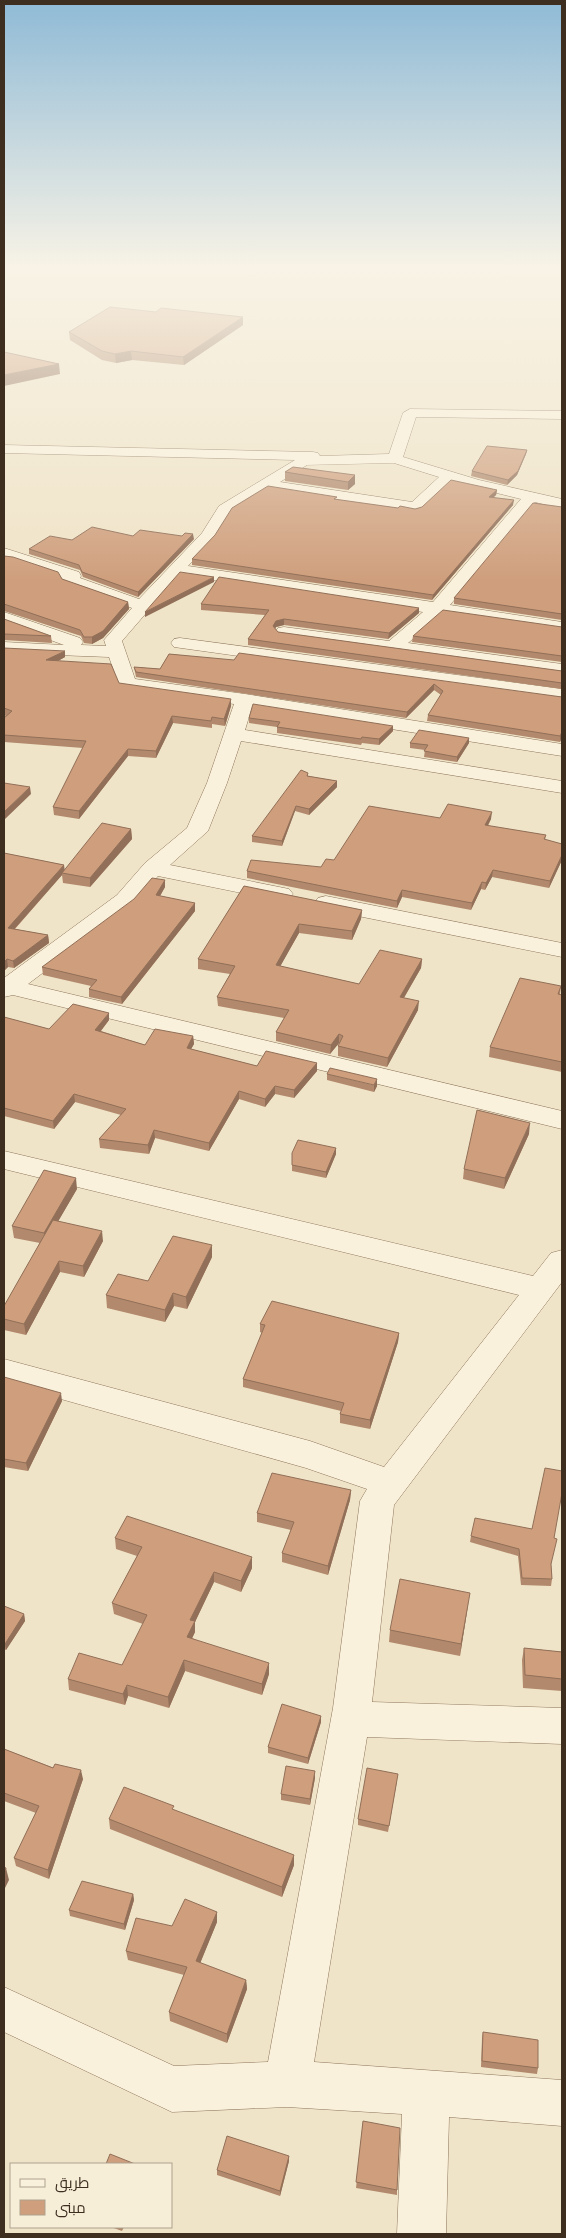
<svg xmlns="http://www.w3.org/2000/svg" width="566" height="2238" font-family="Merriweather,Cairo,serif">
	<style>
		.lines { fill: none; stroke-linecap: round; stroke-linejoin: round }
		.minor-casing { stroke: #8d765c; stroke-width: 1 }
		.minor { fill: #faf1dc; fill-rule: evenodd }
		.wall { fill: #b2896c }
		.shaded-wall { fill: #916f58 }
		.building { fill: #cf9f7d; stroke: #916f58 }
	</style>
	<rect width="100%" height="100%" fill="#f0e4c8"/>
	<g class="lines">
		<defs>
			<path id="minor" d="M410,409L562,411V419L416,417L403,457L479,480L562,499V509L535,502L450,605L562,622V632L442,614L408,643L562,664V676L278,636L275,632L278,628L284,627L389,641L423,612L179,575L122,641L135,679L245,694L562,744V756L252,707L245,730L562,781V793L241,741L227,783L208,831L170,865L289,889L293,894L289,899L281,901L158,876L133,905L28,984L562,1111V1129L13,995L4,997V978L117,895L145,863L187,828L207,783L234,704L120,688L109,657L4,653V642L64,645L4,623V612L80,638L83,642L81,645L106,646L104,640L132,608L63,584L60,580L62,578L4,558V548L79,572L81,576L80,578L139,599L202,533L219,506L295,460L4,453V445L313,452L318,453L320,456L389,454L403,413ZM394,463L439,477L412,502L280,482L307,465ZM452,482L521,499L433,602L188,566L214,539L231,512L268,489L415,512L421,510Z
				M180,638L562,689V701L174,647L171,643L174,639Z
				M326,896L562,943V957L318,908L314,903L318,898Z
				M4,1151L533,1276L551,1253L562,1250V1282L394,1505L372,1702L562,1708V1744L367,1737L314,2062L562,2080V2126L449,2117L446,2234H397L402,2114L287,2107L172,2112L4,2032V1987L174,2066L268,2062L333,1708L360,1501L367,1489L306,1468L4,1383V1359L310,1441L384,1467L519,1295L4,1169Z"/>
		</defs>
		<use href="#minor" class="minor-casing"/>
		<use href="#minor" class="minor"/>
	</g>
	<path class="wall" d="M156,312L243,317V325L184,365L132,360L116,363L102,360L70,340L69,332Z
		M527,450L526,454L517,475L507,485L471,476L472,471Z
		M293,467L355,484L348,490L285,481V472Z
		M497,490L496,495L493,497L513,505L432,600L192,565V559L336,500L398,508L415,509Z
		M562,507V620L454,604V598Z
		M133,536L194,539L138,597L83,577L80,570L29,554V549L72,540Z
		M4,556L62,579L128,602L129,609L103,638L92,644L84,643L81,636L4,611Z
		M201,604L419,608V613L388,639L284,625L276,627L275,629L278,632L562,671V689L248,645V639L265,615L201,610Z
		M4,619L51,636L52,643L4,640Z
		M562,627V662L412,642L413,636Z
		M4,648L65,657L58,661L119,683L231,706L225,726L212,724V728L173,723L156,758L128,756L79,819L54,815L53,807L83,748L4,742V718L6,716L4,715Z
		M169,654L562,697V737L560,742L427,721L428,715L441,695L434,690L406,718L136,677L134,667L160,669Z
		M249,718L393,731L379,745L362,743L361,745L277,733V727L249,723Z
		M410,743H469L457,762L424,757L425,750L410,748Z
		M308,773V776L337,781V787L309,815L295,811L282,846L252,842V836Z
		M440,818L491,819L488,826L546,835L545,840L562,844V860L549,888L492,877L485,890L481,889L471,910L402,897L397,908L247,878V871L321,867L334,860Z
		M131,829L132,839L90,887L63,883L62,875L15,929L48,935L49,943L14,968L8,967L4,971V853L64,865V870Z
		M165,880V887L160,896L195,911L122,1004L89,997V989L91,986L43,975L42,967Z
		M244,886L362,910L361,919L352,940L299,933L280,966L359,984L422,959L421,968L404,998L418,1010L387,1067L338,1056V1046L340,1044L339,1043L330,1054L276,1041V1032L284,1018L218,1006L217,997L230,974L198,969V959Z
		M561,986L560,995H562V1072L489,1057L490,1047Z
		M4,1017L49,1029L109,1020L101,1031L145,1045L193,1036L194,1044L191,1049L257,1066L317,1063V1071L294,1098L275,1094L265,1107L239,1099L209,1151L155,1138L149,1154L100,1148L99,1139L121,1115L75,1102L54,1129L4,1116Z
		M327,1074L377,1086L374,1092L327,1080Z
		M529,1134L504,1189L463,1179L464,1169Z
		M336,1148V1154L326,1178L292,1171V1153Z
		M77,1189L58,1221L103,1241L84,1277L60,1272L26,1335L4,1330V1306L40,1243L14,1238L12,1226Z
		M212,1257L187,1309L174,1306L165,1322L107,1308L106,1295L148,1281Z
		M260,1324L399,1333L398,1342L370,1429L340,1423V1414L341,1411L243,1387V1379L262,1333L260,1332Z
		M4,1377L62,1401L28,1471L4,1467Z
		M351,1490L350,1500L328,1575L282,1562V1553L291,1530L257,1522V1513Z
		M471,1536L554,1539L551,1565L552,1579L551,1586L521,1585L518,1556L470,1542Z
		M115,1538L252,1568L241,1592L214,1582L195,1622V1632L192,1638L269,1674L262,1695L185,1671L169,1708L128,1696L125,1705L69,1690L68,1679L122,1665L143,1624L114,1614L112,1603L137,1556L116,1549Z
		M468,1605L460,1656L389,1642L390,1630Z
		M4,1606L24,1614L25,1621L6,1650L4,1649Z
		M524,1648L562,1652V1691L523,1688L522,1660Z
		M321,1716V1722L308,1764L268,1753V1747Z
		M4,1749L83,1779L49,1879L16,1866L14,1858L36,1813L4,1801Z
		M315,1778L310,1805L281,1800V1794Z
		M397,1781L388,1832L358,1825V1819Z
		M174,1810L294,1865L282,1897L110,1829L109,1819Z
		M133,1894L134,1900L125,1930L70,1916L69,1910Z
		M217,1912V1922L200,1963L246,1980L247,1989L227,2043L170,2021L169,2012L184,1975L128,1960L126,1951L172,1926Z
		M483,2032L538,2068L537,2074L481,2067L482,2038Z
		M363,2121L397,2190V2195L356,2188Z
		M289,2156V2161L280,2196L217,2175V2170Z
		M111,2227H124L122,2231Z"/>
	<path class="shaded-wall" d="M243,317V325L184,365L183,357Z
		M131,351L132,360L116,363L115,354Z
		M59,364L60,374L4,386V375Z
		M527,450L526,454L517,475L507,485L508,480Z
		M355,475V484L348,490V482Z
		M497,490L496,495L489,502V497Z
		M514,500L513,505L432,600L433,595Z
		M193,534L194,539L138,597V592Z
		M214,577V582L145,617V612Z
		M128,602L129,609L103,638L92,644V637Z
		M419,608V613L388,639L389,633Z
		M284,619V625L276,627L273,632V626L276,621Z
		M65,651V657L47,667L46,660Z
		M434,684V690L406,718L407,712Z
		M231,699V706L225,726L224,719Z
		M172,716L173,723L156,758V751Z
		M393,726V731L379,745V739Z
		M562,732V737L560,742V736Z
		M469,738V743L457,762V757Z
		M128,749V756L79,819V811Z
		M337,781V787L309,815V809Z
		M30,787L31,794L4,820V812Z
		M296,806L295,811L282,846V841Z
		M492,812L491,819L484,832L485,825Z
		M131,829L132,839L90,887V878Z
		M562,855V860L549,888L550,881Z
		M64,865L65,872L62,873V875L9,935L8,928Z
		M493,870L492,877L485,890L486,883Z
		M165,880V887L156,903V895Z
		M482,882L481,889L471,910L472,903Z
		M402,890V897L397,908V901Z
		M195,903V911L122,1004L121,997Z
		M362,910L361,919L352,940V931Z
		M299,924V933L276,974V965Z
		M48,935L49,943L14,968L13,961Z
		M7,959L8,967L4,971V962Z
		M422,959L421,968L399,1006L400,997Z
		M419,1001L418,1010L387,1067L388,1058Z
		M109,1013V1020L96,1037L95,1030Z
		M339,1034V1043L330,1054L331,1045Z
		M193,1036L194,1044L187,1056V1048Z
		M317,1063V1071L294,1098V1090Z
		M377,1079V1086L374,1092V1085Z
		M275,1086V1094L265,1107V1099Z
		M239,1091V1099L209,1151V1143Z
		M74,1094L75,1102L54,1129L53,1121Z
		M530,1123L529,1134L504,1189L505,1178Z
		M154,1130L155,1138L149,1154L148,1145Z
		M336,1148V1154L326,1178V1172Z
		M76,1178L77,1189L45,1244L44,1233Z
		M102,1231L103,1241L84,1277L83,1266Z
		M212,1245V1257L187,1309L186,1297Z
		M59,1261L60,1272L26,1335L24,1324Z
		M173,1293L174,1306L165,1322V1310Z
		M399,1333L398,1342L370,1429V1420Z
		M61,1393L62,1401L28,1471L26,1463Z
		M351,1490L350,1500L328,1575V1566Z
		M252,1557V1568L241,1592V1581Z
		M214,1572V1582L195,1622V1632L188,1647L187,1637L190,1620Z
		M470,1593L468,1605L460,1656L461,1644Z
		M24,1614L25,1621L6,1650L5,1644Z
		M184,1660L185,1671L169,1708L168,1697Z
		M269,1663V1674L262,1695V1684Z
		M127,1685L128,1696L125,1705L123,1694Z
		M321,1716V1722L308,1764V1758Z
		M81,1770L83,1779L49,1879L48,1870Z
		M315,1771V1778L310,1805V1799Z
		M294,1855V1865L282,1897V1887Z
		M6,1868L9,1880L4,1890V1874Z
		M133,1894L134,1900L125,1930L124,1924Z
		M217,1912V1922L197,1971L196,1961Z
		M246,1980L247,1989L227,2043V2034Z
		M289,2156V2161L280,2196V2191Z"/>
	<path class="building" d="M110,307L156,312L161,308L243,317L183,357L131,351L115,354L102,351L69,332Z
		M4,352L59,364L4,375Z
		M487,446L527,450L518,471L508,480L472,471Z
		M293,467L355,475L348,482L285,472Z
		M451,480L497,490L489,497L514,500L433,595L192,559L215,535L232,508L268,486L337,497L334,499L398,508L400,506L415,509L422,507Z
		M533,503L562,507V614L454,598Z
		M92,527L133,536L140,530L182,536L185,533L193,534L138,592L82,572L79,565L29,549L50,536L72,540Z
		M4,556L13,557L58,572L62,579L128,602L103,631L92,637H84L80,630L4,604Z
		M180,572L214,577L145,612Z
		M219,577L419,608L389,633L284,619L276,621L273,626L278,632L562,671V683L248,639L269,610L201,604Z
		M443,610L562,627V656L413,636Z
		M4,619L51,636L4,634Z
		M4,648L65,651L46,660L111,664L119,683L231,699L224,719L212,717L211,721L172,716L156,751L128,749L79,811L53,807L86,741L4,735V718L12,711L4,708Z
		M239,653L562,697V732L560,736L428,715L443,691L434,684L407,712L136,672L134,667L160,669L169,654L234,660Z
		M253,704L393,726L379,739L362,737L361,739L277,727L280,722L249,718Z
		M419,730L469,738L457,757L424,751L428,745L410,743Z
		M301,770L308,773L307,776L337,781L309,809L296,806L282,841L252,836Z
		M4,783L30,787L4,812Z
		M448,804L492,812L485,825L546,835L544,839L562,844V855L550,881L493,870L486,883L482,882L472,903L402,890L397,901L247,871L251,860L321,867L326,859L334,860L369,806L440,818Z
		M102,823L131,829L90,878L62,873Z
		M4,853L64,865L8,928L48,935L13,961L7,959L4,962Z
		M152,878L165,880L156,895L195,903L121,997L89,989L97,980L42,967L134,899Z
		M244,886L362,910L352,931L299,924L276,965L359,984L380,950L422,959L400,997L419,1001L388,1058L338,1046L343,1036L339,1034L331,1045L276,1032L289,1010L217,997L235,966L198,959Z
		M520,978L561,986L558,994L562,995V1062L490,1047Z
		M73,1004L109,1013L95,1030L145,1045L155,1029L193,1036L187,1048L257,1066L266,1051L317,1063L294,1090L275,1086L265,1099L239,1091L209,1143L154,1130L148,1145L99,1139L126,1109L74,1094L53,1121L4,1108V1017L49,1029Z
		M330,1068L377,1079L374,1085L327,1074Z
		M477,1110L530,1123L505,1178L464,1169Z
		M298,1140L336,1148L326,1172L292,1165V1153Z
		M44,1170L76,1178L44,1233L12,1226Z
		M53,1220L102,1231L83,1266L59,1261L24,1324L4,1319V1306Z
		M173,1236L212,1245L186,1297L173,1293L165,1310L106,1295L118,1274L148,1281Z
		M272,1301L399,1333L370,1420L340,1414L344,1403L243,1379L265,1325L260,1324Z
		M4,1377L61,1393L26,1463L4,1459Z
		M545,1468L562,1471V1493L554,1538L557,1539L551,1564L552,1579L522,1578L519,1549L471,1536L475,1518L532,1529Z
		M272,1473L351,1490L328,1566L282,1553L294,1522L257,1513Z
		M127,1516L252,1557L241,1581L214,1572L190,1620L195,1621L187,1637L269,1663L262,1684L184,1660L168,1697L127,1685L123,1694L68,1679L79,1653L122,1665L147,1615L112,1603L142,1547L115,1538Z
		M400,1579L470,1593L461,1644L390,1630Z
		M4,1606L24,1614L5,1644L4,1643Z
		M524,1648L562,1652V1679L525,1675Z
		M282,1704L321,1716L308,1758L268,1747Z
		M4,1749L53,1768L55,1764L81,1770L48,1870L14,1858L39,1806L4,1793Z
		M286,1766L315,1771L310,1799L281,1794Z
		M367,1768L398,1774L389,1826L358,1819Z
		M124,1787L174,1806L172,1809L294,1855L282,1887L109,1819Z
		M4,1867L6,1868L4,1874Z
		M82,1881L133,1894L124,1924L69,1910Z
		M185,1899L217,1912L196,1961L246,1980L227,2034L169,2012L187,1967L126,1951L136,1918L172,1926Z
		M483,2032L538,2040V2068L482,2061Z
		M363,2121L400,2128L397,2190L356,2182Z
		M227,2136L289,2156L280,2191L217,2170Z
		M110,2154L135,2164H106Z"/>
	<linearGradient id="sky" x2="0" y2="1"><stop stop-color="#8fbad6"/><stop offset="0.46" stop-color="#f8f3e6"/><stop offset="1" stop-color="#f8f3e6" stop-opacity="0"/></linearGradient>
	<rect width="566" height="580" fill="url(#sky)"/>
	<rect width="566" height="2238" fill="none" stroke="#3d2e20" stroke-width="10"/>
	<rect x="10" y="2163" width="162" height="65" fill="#f7eed8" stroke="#ada18e"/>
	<rect x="20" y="2179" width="25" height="8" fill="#faf1dc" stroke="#ada18e"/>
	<text x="55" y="2188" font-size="15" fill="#3d2e20">طريق</text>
	<rect x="20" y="2200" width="25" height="15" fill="#cf9f7d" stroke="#ada18e"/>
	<text x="55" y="2213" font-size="15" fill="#3d2e20">مبنى</text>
</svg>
